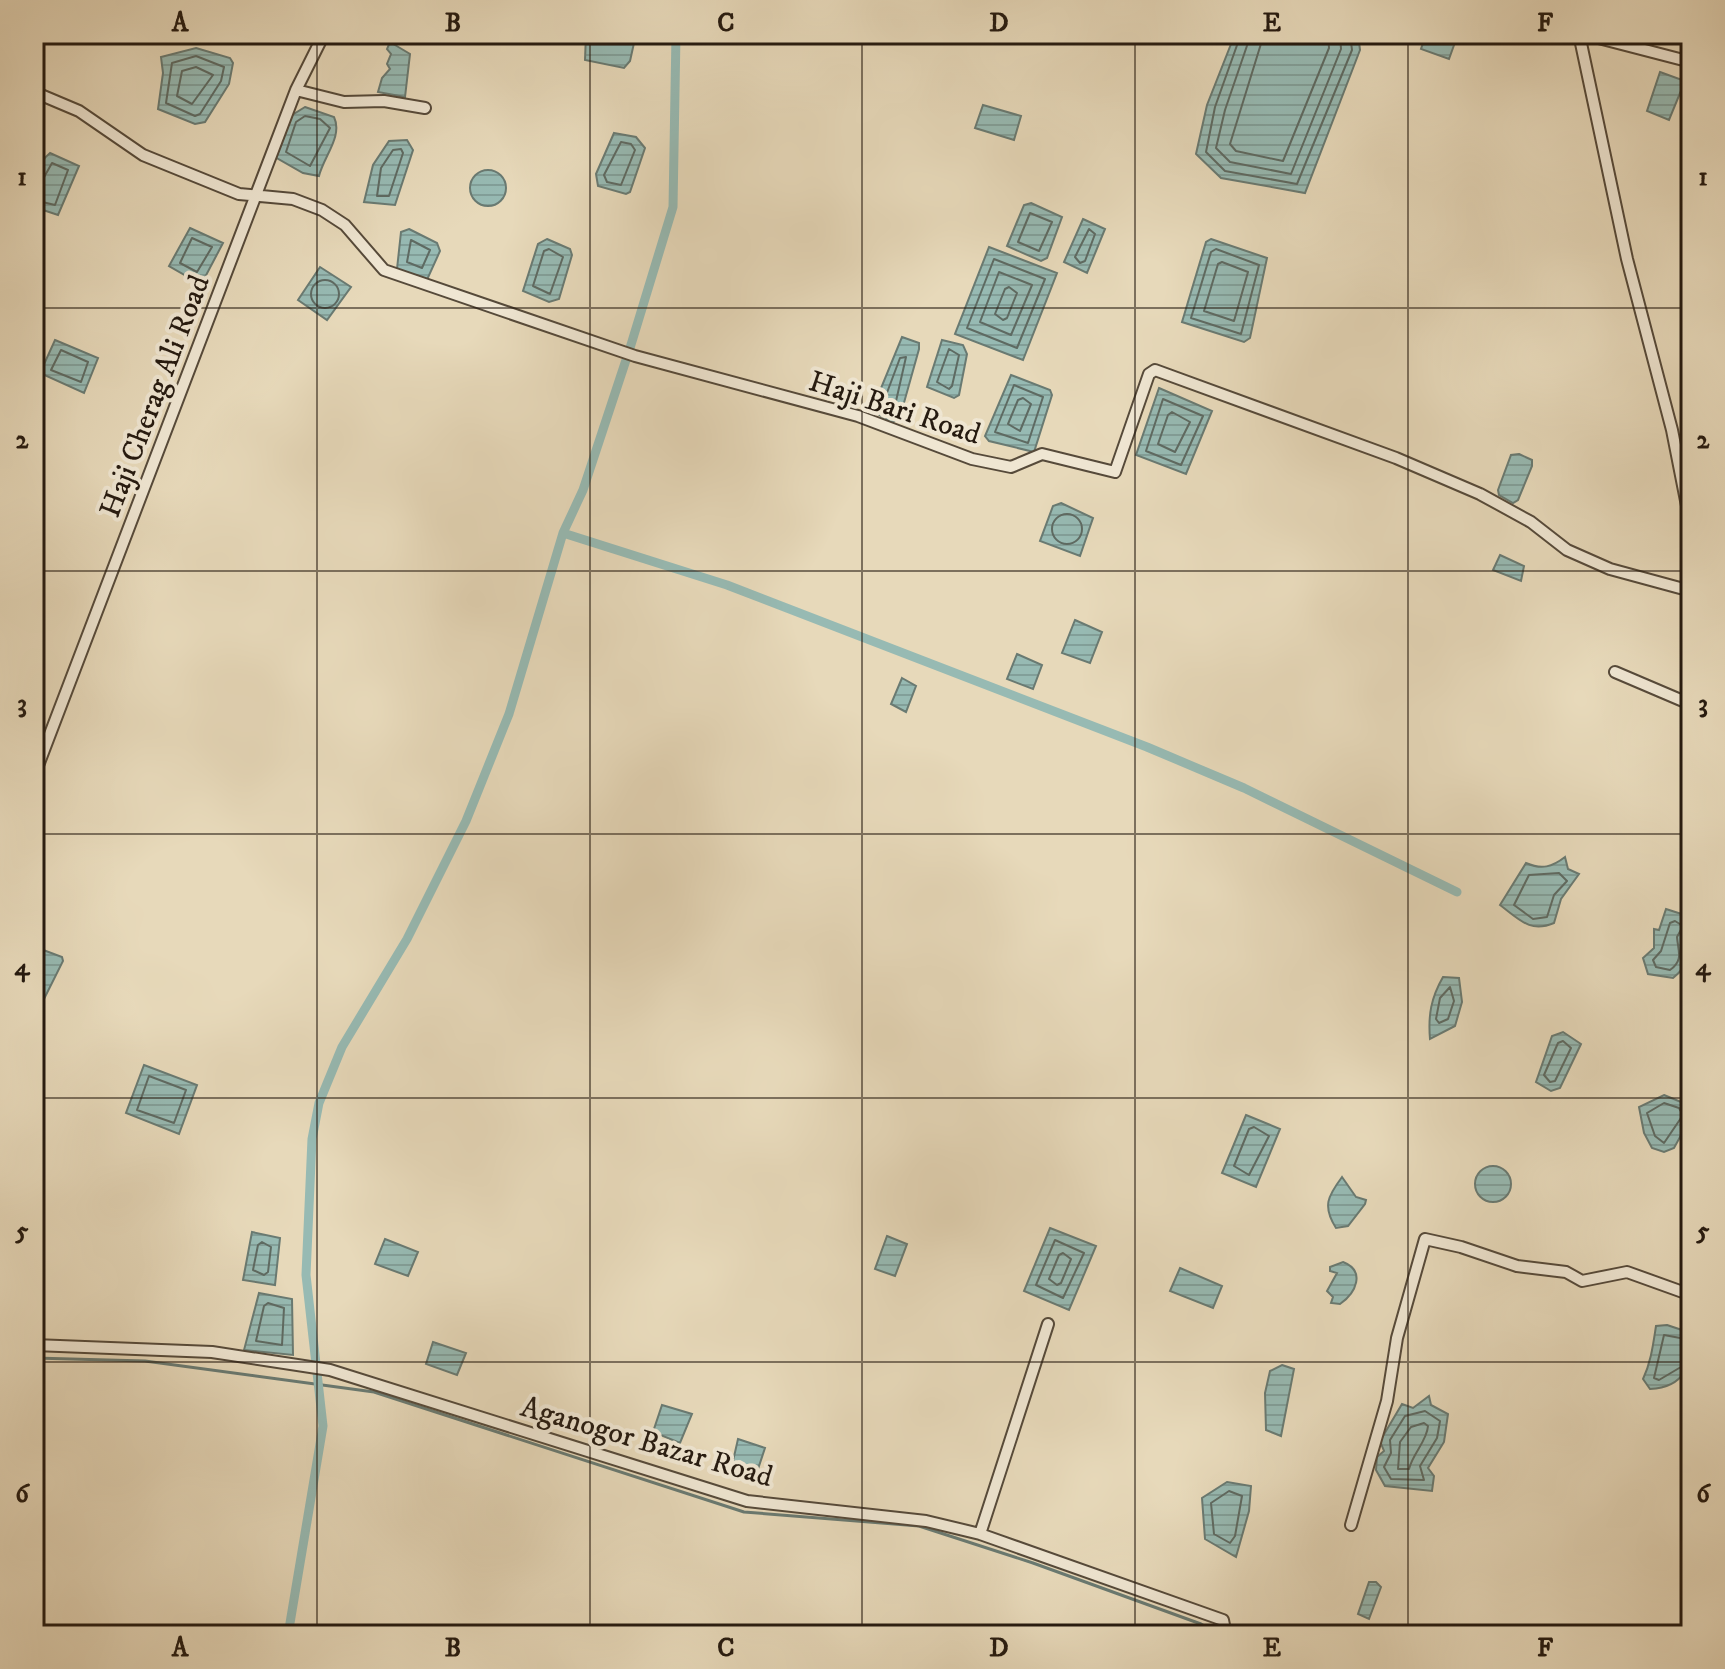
<svg xmlns="http://www.w3.org/2000/svg" width="1725" height="1669" font-family="'IM FELL DW Pica',serif">
	<style>
		.water { fill: url(#water-rules); stroke: #697a72; stroke-width: 2 }
		.lines { fill: none; stroke-linecap: round; stroke-linejoin: round }
		.shore { stroke: #5e6a62; stroke-width: 2 }
		.stream { stroke: #697a72; stroke-width: 3 }
		.canal { stroke: #97bab3; stroke-width: 9 }
		.street-casing { stroke: #564a3a; stroke-width: 14 }
		.street { stroke: #efe6d2; stroke-width: 10 }
		.grid { fill: none; stroke: #251a10; stroke-width: 2; stroke-opacity: 0.55 }
		.labels { text-anchor: middle; stroke-width: 8; stroke-linejoin: round; paint-order: stroke }
		.street-label { font-size: 30px; fill: #251a10; stroke: #efe6d2 }
		.neatline { fill: none; stroke: #251a10; stroke-width: 3 }
		.grid-label { font-size: 26px; text-anchor: middle; font-weight: bold; fill: #251a10 }
	</style>
	<defs>
		<pattern id="water-rules" width="6" height="5" patternUnits="userSpaceOnUse" patternTransform="scale(2)"><rect width="6" height="5" fill="#97bab3"/><path d="M0 2.5h6" fill="none" stroke="#829f99"/></pattern>
	</defs>
	<rect width="100%" height="100%" fill="#e7d9ba"/>
	<filter id="stains"><feTurbulence type="fractalNoise" baseFrequency=".0025" numOctaves="4"/><feColorMatrix values="0 0 0 0 .2 0 0 0 0 .09 0 0 0 0 .02 0 0 0 .5 -.17"/></filter>
	<radialGradient id="worn" r=".72"><stop offset=".6" stop-color="#630" stop-opacity="0"/><stop offset="1" stop-color="#630" stop-opacity=".3"/></radialGradient>
	<path class="water" d="M586,34H636L630,61L624,68L585,60Z
		M1235,34H1358L1360,50L1305,193L1221,178L1196,154L1207,105Z
		M1426,34H1458L1449,59L1421,49Z
		M390,42L410,54L405,97L378,92L382,78L390,69L387,64L391,54L387,49Z
		M196,48L230,58L233,63L229,84L205,122L195,124L158,109L163,73L161,57Z
		M1660,72L1685,81L1669,120L1647,111Z
		M983,105L1021,116L1014,140L975,128Z
		M305,107L334,117C343,136 324,156 319,176L303,173L275,157L289,117Z
		M614,133L636,137L645,148L630,192L626,194L598,186L596,174Z
		M407,140L413,150L395,205L364,202L373,165L389,141Z
		M50,153L79,166L58,215L34,207C34,189 34,165 50,153Z
		M470 188a18 18 0 1 1 36 0a18 18 0 1 1-36 0Z
		M1031,203L1062,217L1047,258L1041,261L1007,246L1024,205Z
		M1083,219L1105,229L1087,273L1064,262Z
		M190,228L223,243L203,281H195L169,266Z
		M409,229L437,243L440,251L426,282L397,269L401,232Z
		M547,239L570,249L572,255L559,299L549,302L523,291L538,244Z
		M1211,239L1267,258L1250,338L1244,342L1182,322L1206,242Z
		M989,247L1057,273L1023,360L955,334Z
		M320,267L351,287L327,320L298,300Z
		M902,337L919,343V349L900,417L892,423L872,410Z
		M55,340L98,358L84,393L40,373Z
		M942,340L963,345L967,354L959,395L954,398L927,387Z
		M1011,375L1050,390L1052,395L1034,452L989,441L985,436Z
		M1159,388L1212,411L1186,474L1136,455Z
		M1519,454L1532,460V466L1518,500L1513,503L1499,495L1498,490L1511,455Z
		M1061,503L1093,518L1080,556L1040,541L1053,506Z
		M1500,555L1524,566L1521,581L1493,570Z
		M1075,620L1102,632L1090,663L1062,653Z
		M1017,654L1042,665L1033,689L1007,679Z
		M902,678L916,686L906,712L891,704Z
		M1565,857L1568,869L1579,874L1561,899L1554,923C1530,933 1520,920 1500,905L1526,863C1542,870 1552,867 1565,857Z
		M1666,909L1691,917V931L1684,938C1690,957 1688,966 1673,978L1648,974L1643,958L1654,948V929L1659,930Z
		M38,948L62,957L63,961L44,999L34,995V956Z
		M1443,977L1459,978L1462,1002L1455,1026L1430,1039C1428,1015 1431,998 1443,977Z
		M1563,1032L1581,1044L1560,1088L1551,1091L1536,1082L1552,1036Z
		M144,1065L197,1085L179,1134L126,1113Z
		M1664,1095L1686,1104L1691,1117L1674,1148L1664,1152L1652,1148L1644,1133L1639,1107Z
		M1246,1115L1280,1129L1256,1187L1222,1173Z
		M1475 1184a18 18 0 1 1 36 0a18 18 0 1 1-36 0Z
		M1342,1177L1356,1197L1366,1200L1365,1204L1348,1226L1336,1228C1322,1206 1328,1196 1342,1177Z
		M1050,1228L1096,1246L1069,1310L1024,1291Z
		M252,1232L280,1238L275,1285L243,1280Z
		M887,1236L907,1244L895,1276L875,1269Z
		M385,1239L418,1252L408,1276L375,1264Z
		M1343,1262C1366,1271 1356,1293 1340,1304L1331,1303L1333,1297L1327,1291L1337,1273L1330,1271V1267Z
		M1180,1268L1222,1286L1213,1308L1170,1291Z
		M259,1293L292,1299L293,1355L244,1350Z
		M1667,1325L1691,1333C1691,1365 1686,1387 1650,1389L1643,1379C1651,1362 1653,1345 1656,1326Z
		M433,1342L466,1353L457,1375L426,1364Z
		M1282,1365L1294,1369L1281,1436L1266,1430L1265,1393L1270,1371Z
		M1429,1396L1431,1405L1448,1414L1444,1442L1428,1468L1434,1476L1432,1491L1385,1486L1376,1470L1377,1457L1384,1451L1380,1441L1402,1404L1413,1408Z
		M662,1405L692,1414L680,1443L653,1432Z
		M738,1439L765,1448L758,1469L733,1461Z
		M1227,1482L1251,1486L1249,1511L1236,1557L1205,1539L1202,1498Z
		M1369,1582H1376L1381,1587L1369,1619L1358,1614Z"/>
	<g class="lines">
		<path class="shore" d="M1241,34L1215,107L1206,152L1225,171L1297,184L1352,50L1350,34
			M1251,34L1225,110L1216,148L1230,162L1291,174L1341,49L1340,34
			M1264,34L1230,144L1236,151L1283,161L1329,48L1328,34
			M196,56L224,67L221,81L200,114L195,116L166,103L172,63Z
			M196,67L213,75L192,104L177,96L182,71Z
			M305,116L320,119L330,128L310,166L286,152L296,122Z
			M621,142L631,144L635,150L621,185L607,182L604,175Z
			M401,149L403,153L389,196H377L381,168L393,150Z
			M34,182L43,179L52,163L68,170L55,205L34,200
			M1030,213L1052,222L1039,251L1018,242Z
			M1089,229L1095,234L1085,261L1080,263L1075,257Z
			M192,238L212,247L197,272L180,263Z
			M411,240L430,250L422,268L407,262Z
			M549,249L563,257L550,294L533,286L544,251Z
			M1216,249L1259,265L1241,334L1191,318L1211,252Z
			M994,259L1045,279L1017,348L967,328Z
			M1222,262L1248,272L1234,321L1204,311L1218,264Z
			M999,272L1032,285L1011,335L980,322Z
			M311 294a14 14 0 1 1 28 0a14 14 0 1 1-28 0Z
			M1009,287L1017,293L1007,318L1003,320L995,314L1005,289Z
			M949,349L959,355L952,386L949,389L937,382Z
			M61,350L88,362L81,382L51,370Z
			M906,357L894,410L889,413L882,406L900,358Z
			M1014,385L1043,397L1028,443L995,432Z
			M1023,398L1031,404L1020,431L1008,424L1018,400Z
			M1163,399L1203,416L1181,465L1146,451Z
			M1172,412L1190,422L1175,452L1158,444L1168,415Z
			M1052 529a15 15 0 1 1 30 0a15 15 0 1 1-30 0Z
			M1559,873L1567,881L1554,895L1547,917L1533,919L1514,905L1529,875Z
			M1675,921L1683,926L1677,937C1678,951 1684,960 1670,970L1656,967L1653,960L1661,951L1670,923Z
			M1450,987L1454,1001L1448,1019L1439,1023L1436,1019L1440,998Z
			M1563,1041L1571,1048L1555,1081L1550,1082L1544,1075L1558,1043Z
			M149,1076L186,1090L174,1123L137,1110Z
			M1664,1103L1679,1108L1683,1115L1664,1143L1655,1136L1647,1113Z
			M1254,1127L1269,1136L1249,1175L1234,1166L1249,1129Z
			M1055,1240L1084,1253L1063,1298L1036,1285Z
			M262,1242L271,1247L268,1272L264,1275L253,1270L258,1245Z
			M1063,1253L1071,1259L1061,1283L1057,1285L1049,1279L1059,1255Z
			M268,1303L284,1308L282,1345L256,1341L264,1306Z
			M1691,1340L1664,1335L1654,1378L1659,1380L1691,1361
			M1425,1411L1440,1421L1437,1438L1420,1466L1424,1480L1391,1479L1384,1467L1391,1453L1390,1440L1405,1416Z
			M1424,1423L1428,1426C1427,1441 1413,1453 1409,1469H1398L1400,1442L1411,1427Z
			M1229,1491L1242,1496L1235,1536L1230,1543L1214,1534L1211,1503Z"/>
		<path class="stream" d="M34,1358L145,1361L374,1392L744,1512L919,1526L1033,1563L1201,1624L1210,1629L1211,1635"/>
		<path class="canal" d="M630,348L673,207L676,34
			M563,533L727,585L1147,747L1244,788L1457,892
			M288,1635L323,1426L306,1275L312,1139L319,1103L342,1047L407,939L466,821L509,714L563,533L583,490L627,357"/>
		<defs>
			<path id="street" d="M1579,34L1627,259L1672,430L1691,526
				M1583,34L1691,62
				M296,90L344,102L384,101L425,108
				M34,92L79,111L143,155L239,194L293,199L322,210L345,225L384,270L635,356L858,416L972,459L1011,467L1042,454L1115,472L1149,374L1155,370L1396,458L1480,494L1531,522L1567,550L1610,569L1691,591
				M1615,672L1683,701L1691,696
				M34,776L296,90L324,34
				M34,1345L212,1352L330,1370L747,1501L926,1521L980,1534L1223,1620L1226,1635
				M1351,1525L1387,1401L1397,1338L1425,1239L1461,1247L1517,1266L1566,1272L1582,1281L1627,1272L1691,1295
				M980,1534L1048,1324"/>
		</defs>
		<use href="#street" class="street-casing"/>
		<use href="#street" class="street"/>
	</g>
	<path class="grid" d="M317,34V1635M590,34V1635M862,34V1635M1135,34V1635M1408,34V1635M34,308H1691M34,571H1691M34,834H1691M34,1098H1691M34,1362H1691"/>
	<g class="labels">
		<g class="street-label">
			<text transform="translate(154 396) rotate(-69)" y="10">Haji Cherag Ali Road</text>
			<text transform="translate(895 407) rotate(18)" y="10">Haji Bari Road</text>
			<text transform="translate(647 1441) rotate(16)" y="10">Aganogor Bazar Road</text>
		</g>
	</g>
	<rect width="1725" height="1669" fill="none" stroke="#e7d9ba" stroke-width="88"/>
	<rect x="44" y="44" width="1637" height="1581" class="neatline"/>
	<g class="grid-label">
		<text x="180" y="31">A</text>
		<text x="453" y="31">B</text>
		<text x="726" y="31">C</text>
		<text x="999" y="31">D</text>
		<text x="1272" y="31">E</text>
		<text x="1545" y="31">F</text>
		<text x="22" y="185">1</text>
		<text x="1703" y="185">1</text>
		<text x="22" y="448">2</text>
		<text x="1703" y="448">2</text>
		<text x="22" y="712">3</text>
		<text x="1703" y="712">3</text>
		<text x="22" y="975">4</text>
		<text x="1703" y="975">4</text>
		<text x="22" y="1239">5</text>
		<text x="1703" y="1239">5</text>
		<text x="22" y="1502">6</text>
		<text x="1703" y="1502">6</text>
		<text x="180" y="1656">A</text>
		<text x="453" y="1656">B</text>
		<text x="726" y="1656">C</text>
		<text x="999" y="1656">D</text>
		<text x="1272" y="1656">E</text>
		<text x="1545" y="1656">F</text>
	</g>
	<rect width="100%" height="100%" filter="url(#stains)"/>
	<rect width="100%" height="100%" fill="url(#worn)"/>
</svg>
